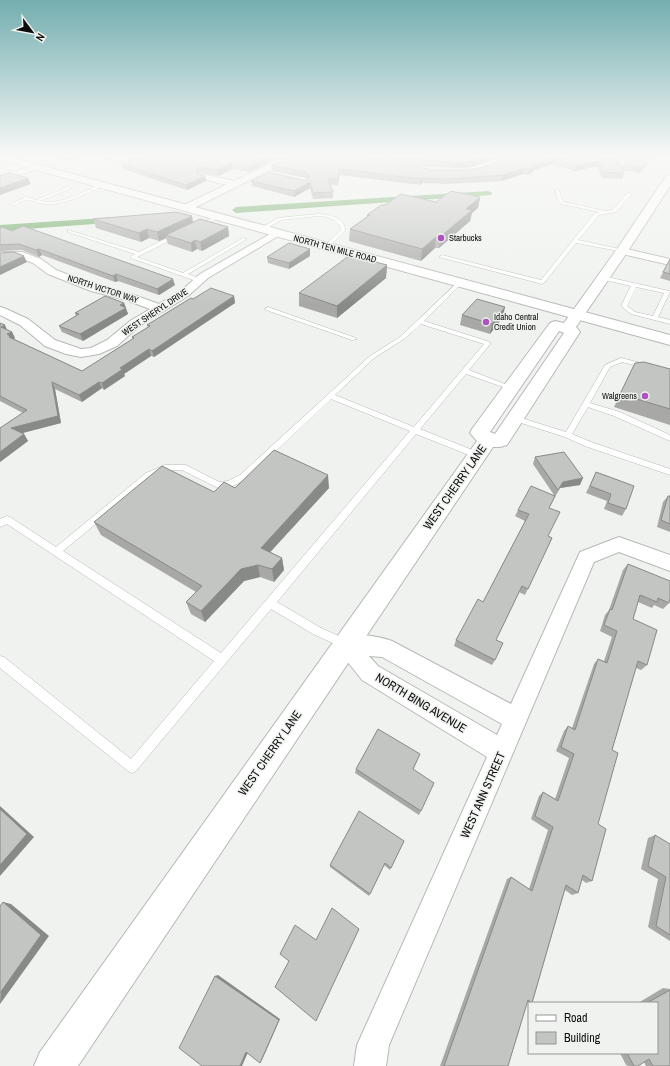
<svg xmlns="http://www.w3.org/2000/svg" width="670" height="1066" font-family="'Archivo Narrow',sans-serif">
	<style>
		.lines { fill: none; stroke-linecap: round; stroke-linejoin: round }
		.canal { fill: #67a65c; fill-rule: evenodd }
		.lane-casing { stroke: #b6b9b6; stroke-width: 1 }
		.street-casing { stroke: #b6b9b6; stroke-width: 2 }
		.secondary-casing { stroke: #b6b9b6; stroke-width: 2 }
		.primary-casing { stroke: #b6b9b6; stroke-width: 2 }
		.lane { fill: #fff; fill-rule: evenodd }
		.street { fill: #fff; fill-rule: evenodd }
		.secondary { fill: #fff; fill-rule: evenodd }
		.primary { fill: #fff; fill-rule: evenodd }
		.wall { fill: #a8a9a7 }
		.shaded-wall { fill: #888a88 }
		.building { fill: #c3c5c2; stroke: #888a88 }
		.poi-dot { fill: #ac53bf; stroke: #eff2ee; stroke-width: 1.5 }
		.labels { text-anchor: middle; stroke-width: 3; stroke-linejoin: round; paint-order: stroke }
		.far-poi-label { font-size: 9px; fill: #0c0d0c; stroke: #eff2ee; text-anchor: start }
		.far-street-label { font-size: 9px; fill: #0c0d0c; stroke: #eff2ee }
		.near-street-label { font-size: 12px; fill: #0c0d0c; stroke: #eff2ee }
	</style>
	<rect width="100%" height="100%" fill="#eff2ee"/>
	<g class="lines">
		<path class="canal" d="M488,191L492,193L491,195L236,213L232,210L236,207Z
			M118,217L122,220L121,222L0,231V225Z"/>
		<defs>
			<path id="lane" d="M100,184L103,185C90,194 60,206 44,204C39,204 34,201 29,200C22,199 15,208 9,205L24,198L17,196L19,194L36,200L68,187L72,188L40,201C60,206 82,192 100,184Z
				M555,190H559L562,200L564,202L606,211L613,210L627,193H631V195L616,212L599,215L578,240L624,250V252L576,243L544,283L542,284L439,257L442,255L541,280L595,213L599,212L561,204L558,201Z
				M318,214C329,214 346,218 345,231L328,248L323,247L341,230L340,226L334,220L324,216H318L281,220L264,230L260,229L278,218Z
				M217,216L221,217L200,226L196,225Z
				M68,230L139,252L175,234H179V236L137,257L183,273L243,238L247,239L188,274L201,279L202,280L199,282L131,258V256L135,254L68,232Z
				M603,276L669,291L670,292L658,317L670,320V324L631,314L621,306L631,286L601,279L600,278ZM636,287L664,293L653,316L635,312L627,306Z
				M459,281L461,282V284L424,321L490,342V344L469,370L515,388L513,389H509L466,374L420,429L480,453L481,455L480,457H474L416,434L277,602L321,628L350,641L351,644L350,647L346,649L313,634L271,609L136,771L132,773L128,771L0,668V656L4,657L131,759L214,661L7,524L0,527V519L7,516L10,517L56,547L146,473L165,465H186L219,482L228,481L240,475L370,356L400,337ZM421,324L484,344L414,427L335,395L374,358L404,339ZM331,399L410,431L221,653L63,551L152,477L169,470H182L218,488L233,486L246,479Z
				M268,307L356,338L357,339L352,340L266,310L265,309Z
				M621,358L670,370V374L622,362L610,367L590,403L620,412L670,435V441L614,416L588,407L572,434L591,442L670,469V475L585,446L565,437L512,420L511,418L515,416L566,432L605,365Z"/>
			<path id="street" d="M105,156H145L144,158L124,161L106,158Z
				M500,156H509L494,166L473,171L469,169L470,167L488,162Z
				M611,156H619L613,163L600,165V161L607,159Z
				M35,165H38V169L0,181V176Z
				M199,174H202L235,181L239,184L235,187L199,178L198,176Z
				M277,230L282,233L280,235L208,278L188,296L138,327L117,346L99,354L81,357L66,354L45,346L20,325L0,315V307L4,308L28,319L55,340L81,349L91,348L107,340L130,321L150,309L126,300L91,291L48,274L33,263L17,257L0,258V252H22L41,259L56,270L98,286L134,295L159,304L180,292L200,274Z
				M622,248L670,259V265L618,253L617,251Z
				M619,537L670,555V571L619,552L594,562L389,1045L386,1066H354L357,1045L362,1034L487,757L362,680L339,651L335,644L339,637C352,632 379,636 392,641L511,704L580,552ZM369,656L382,657L502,724L497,735L378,666Z"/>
			<path id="secondary" d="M286,156H298L190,210L186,211L180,208L182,206Z
				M670,175V186L628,251L576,327L580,332L507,445L500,447H493L78,1066H34L40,1052L477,441L470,433L472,429L550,323L555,321L564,323L617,249L666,176ZM559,331L564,333L495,434L490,432Z"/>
			<path id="primary" d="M0,156H6L670,335V345L0,160Z"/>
		</defs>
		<use href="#lane" class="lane-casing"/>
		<use href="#street" class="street-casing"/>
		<use href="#secondary" class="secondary-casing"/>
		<use href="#primary" class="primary-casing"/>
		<use href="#lane" class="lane"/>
		<use href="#street" class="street"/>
		<use href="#secondary" class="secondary"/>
		<use href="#primary" class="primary"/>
	</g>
	<path class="wall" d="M49,156H80L66,160Z
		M142,156H283L249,172L233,169L218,176L199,172L198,174L205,176L206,181L187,190L123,169L121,164Z
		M374,156H498L486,162L471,167L454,168L415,166Z
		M506,156L603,159H601V161L622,169L624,164L631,156H656L654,158L651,157L640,173L622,170L624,173L622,179L602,178L597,166L575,171L553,164L534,170L529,175L523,174L501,181L446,184L422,183L421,185L339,175L338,185H330L333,192V198L313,199L310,188L294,197L252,186L251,181H306L307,179L306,178L272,171L271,165L381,160L432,170H468L484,167L499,161Z
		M480,197L478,208L472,213L470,221L439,248H435L421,261L349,241L350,229L367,217V215L385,205L436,202Z
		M192,216L193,222L228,227L229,236L202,251L197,249L192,252L168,244L166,238L159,241L149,238L141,242L96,228L93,218Z
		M0,228L175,285L159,295L118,281L115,282L42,255L39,257L22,250L0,251Z
		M310,249V256L289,269L268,263L267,257Z
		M670,259V281L660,278Z
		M387,265L386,278L337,318L299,306V293Z
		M234,296L235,303L154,357L151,356L124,374L125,376L104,390L102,388L82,402L55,389L61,423L22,433L24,434L28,441L0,462V428L23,413L0,401V323L7,330L12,332L15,338L14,339L82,371L133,339L132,337L148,327L147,325L193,299Z
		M124,303L128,314L83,341L62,332L59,326L76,316L75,313Z
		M462,315L503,317L490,334L460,325Z
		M635,363L670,369V425L614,407Z
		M535,457L580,485L560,488L549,508L548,536L552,538L525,595L519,592L496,640L495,660L492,665L454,646L456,640L483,602L525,521L515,516L518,510L554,495L533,464Z
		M596,472L626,509L622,516L604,509L607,501L586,493Z
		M235,488H329L270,552L282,558L284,570L274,582L260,577L244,581L205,622L191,614L186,602L196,592L101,535L94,522L214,492Z
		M668,496H670V532L657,527L663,502Z
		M628,564L669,603L663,609L654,605L652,608L638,602L633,619L647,665L641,670L636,668L612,750L598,824L592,881L586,883L582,880L578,893L572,895L565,890L532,1003L527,1002L508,1066H440L507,879L511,877L529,889L548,830L531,819L539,796L543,792L555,799L569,758L556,751L564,731L568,726L572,728L594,664L598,659L604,661L612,637L600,631L605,615L609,610L623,570Z
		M418,759L413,770L421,811L419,815L355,773L356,769Z
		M655,835L670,844V941L648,927L658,879L641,869L648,838Z
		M404,841L390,870L384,865L369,896L330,867V865Z
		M663,988L670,989V1066H646L644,1062L638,1066H629L626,1065L620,1053H657V1003H638Z"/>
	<path class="shaded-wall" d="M65,156H80L66,160Z
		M272,156H283L249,172L248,167Z
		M489,156H498L486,162L471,167L454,168L455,163Z
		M600,156H604L603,159L599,160Z
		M651,156H652L651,157L640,173L642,168Z
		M555,158L553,164L534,170L529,175L530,170L535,165Z
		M599,161L597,166L575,171L576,166Z
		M232,163L233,169L218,176L217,170Z
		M198,167L199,172L197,175L196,170Z
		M524,168L523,174L501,181L503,175Z
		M339,169V175L338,185V179Z
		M205,176L206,181L187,190L186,185Z
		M28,178L31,184L0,195V188Z
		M423,178L422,183L421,185V179Z
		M310,182V188L294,197V191Z
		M480,197L478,208L472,213L470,221L439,248L440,237L466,209Z
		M192,216L193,225L166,235V238L159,241L157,232Z
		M228,227L229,236L202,251L200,242Z
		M147,229L149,238L141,242L139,233Z
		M436,237L435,248L421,261L422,249Z
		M195,240L197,249L192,252L191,243Z
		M39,249L42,255L39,257L36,250Z
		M310,249V256L289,269V263Z
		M24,256L27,262L0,275V267Z
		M387,265L386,278L337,318V306Z
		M116,274L118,281L115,282L113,276Z
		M173,279L175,285L159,295L157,289Z
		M234,296L235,303L154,357L152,351Z
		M124,303L128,314L83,341L80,334Z
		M505,307L503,317L490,334L492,324Z
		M5,325L8,332L1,327Z
		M12,332L15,338L12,340L7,334Z
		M149,349L151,356L124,374L125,376L104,390L102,383L120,368Z
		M52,382L55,389L61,423L15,435L11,428Z
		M99,382L102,388L82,402L79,395Z
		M24,434L28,441L0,462V452Z
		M328,475L329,488L263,560L261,548Z
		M583,478L580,485L560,488L555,497L563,482Z
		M282,558L284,570L274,582L272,569Z
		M258,565L260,577L244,581L205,622L201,611L241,569Z
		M0,806L34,837L0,876Z
		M3,902L11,904L49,936L0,1004Z
		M218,975L280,1019L262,1060L260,1063L215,976Z
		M249,1050L242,1066H240L246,1052Z"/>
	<path class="building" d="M142,156H272L248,167L232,163L217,170L198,167L196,170L197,173L205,176L186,185L121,164Z
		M291,156H364L381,160L432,170H468L484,167L499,161L506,156H601V161L617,158L624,173L603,172L599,161L576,166L555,158L535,165L530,170L524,168L503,175L447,179L423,178L421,179L339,169L338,179H328L333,192L313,193L310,182L294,191L251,181L268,172L306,181L310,176L306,172L271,165Z
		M396,156H489L472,161L455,163L416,160Z
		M631,156H651L642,168L624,164Z
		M10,173L28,178L0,188V176Z
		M451,191L480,197L466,209L472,210L440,237H436L422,249L350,229L370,215H367L381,205H385L401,194L436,202Z
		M176,212L192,216L157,232L147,229L139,233L93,219Z
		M200,219L228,227L200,242L195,240L191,243L166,235Z
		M23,226L173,279L157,289L116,274L113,276L39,249L36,250L19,244L0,245V228L2,227L12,231Z
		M289,243L310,249L289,263L267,257Z
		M14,252L24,256L0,267V253Z
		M350,255L387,265L337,306L299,293Z
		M670,259V274L663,272Z
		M211,288L234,296L152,351L149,349L120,368L123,369L102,383L99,382L79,395L52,382L58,416L11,428L24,434L0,452V428L27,410L0,396V323L5,325L1,327L12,332L7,334L10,336L9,337L82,371L134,338L132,337L150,326L147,325L191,298L193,299Z
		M105,296L124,303L120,305L126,308L80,334L59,326L79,314L75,313Z
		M477,299L505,307L492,324L462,315Z
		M644,362L670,369V409L620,394L635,363Z
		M274,450L328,475L261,548L282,558L272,569L258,565L241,569L201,611L186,602L202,586L94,522L162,466L214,492L224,482L235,488Z
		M564,452L583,478L563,482L558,490L535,457Z
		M596,472L634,486L626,509L608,503L611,494L590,486Z
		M531,486L555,496L549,508L560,512L548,536L552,538L528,589L522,586L496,640L503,643L495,660L456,640L478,599L483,602L529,514L518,510Z
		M668,496H670V524L661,520Z
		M628,564L670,581V598L669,603L658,598L657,602L640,595L633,619L657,630L647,665L638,661L612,750L618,753L598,824L606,829L592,881L583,875L578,893L566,885L532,1003L528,1000L508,1066H444L511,877L532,891L553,827L535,816L543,792L558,801L574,754L561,747L568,726L575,730L598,659L607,663L617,631L604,625L610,609L612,610Z
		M378,729L420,754L413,769L434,783L421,811L356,769Z
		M0,809L27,834L0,865Z
		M359,811L404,841L391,868L385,863L370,894L330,865Z
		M655,835L670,844V935L656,926L666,877L648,866Z
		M3,902L41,935L0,993V906Z
		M332,908L359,929L316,1021L275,987L289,961L280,954L295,925L316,940Z
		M215,976L279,1020L260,1063L246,1052L240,1066H202L179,1048Z
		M670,990V1066H653L649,1059L638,1066H634L627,1053H657V1003H647Z"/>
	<linearGradient id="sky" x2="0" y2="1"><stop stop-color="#74aeb0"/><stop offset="0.51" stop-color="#f8f9f7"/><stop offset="1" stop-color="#f8f9f7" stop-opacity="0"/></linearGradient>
	<rect width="670" height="305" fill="url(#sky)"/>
	<g class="poi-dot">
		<circle cx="441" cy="238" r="4"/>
		<circle cx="486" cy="322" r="4"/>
		<circle cx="645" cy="396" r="4"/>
	</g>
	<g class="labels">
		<g class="far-poi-label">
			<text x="449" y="241">Starbucks</text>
			<text x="494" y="320">Idaho Central<tspan x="494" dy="10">Credit Union</tspan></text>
			<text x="637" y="399" text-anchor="end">Walgreens</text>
		</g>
		<g class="far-street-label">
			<text transform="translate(335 249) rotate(15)" y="3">NORTH TEN MILE ROAD</text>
			<text transform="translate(103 289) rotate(18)" y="3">NORTH VICTOR WAY</text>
			<text transform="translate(155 312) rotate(-34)" y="3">WEST SHERYL DRIVE</text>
		</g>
		<g class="near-street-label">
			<text transform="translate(455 487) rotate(-55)" y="4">WEST CHERRY LANE</text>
			<text transform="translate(421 703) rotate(31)" y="4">NORTH BING AVENUE</text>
			<text transform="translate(270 753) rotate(-55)" y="4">WEST CHERRY LANE</text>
			<text transform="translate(483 795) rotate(-66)" y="4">WEST ANN STREET</text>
		</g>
	</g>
	<rect x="528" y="1002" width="130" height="52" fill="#eff2ee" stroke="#949694"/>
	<rect x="536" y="1015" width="20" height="6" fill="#ffffff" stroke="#949694"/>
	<text x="564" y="1022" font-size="12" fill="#0c0d0c">Road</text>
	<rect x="536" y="1032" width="20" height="12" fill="#c3c5c2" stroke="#949694"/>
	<text x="564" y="1042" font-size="12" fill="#0c0d0c">Building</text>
	<g transform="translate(32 32) rotate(122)" stroke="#eff2ee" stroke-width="3" paint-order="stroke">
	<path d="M0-3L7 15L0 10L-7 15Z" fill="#0c0d0c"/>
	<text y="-6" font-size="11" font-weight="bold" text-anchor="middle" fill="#0c0d0c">N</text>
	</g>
</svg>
